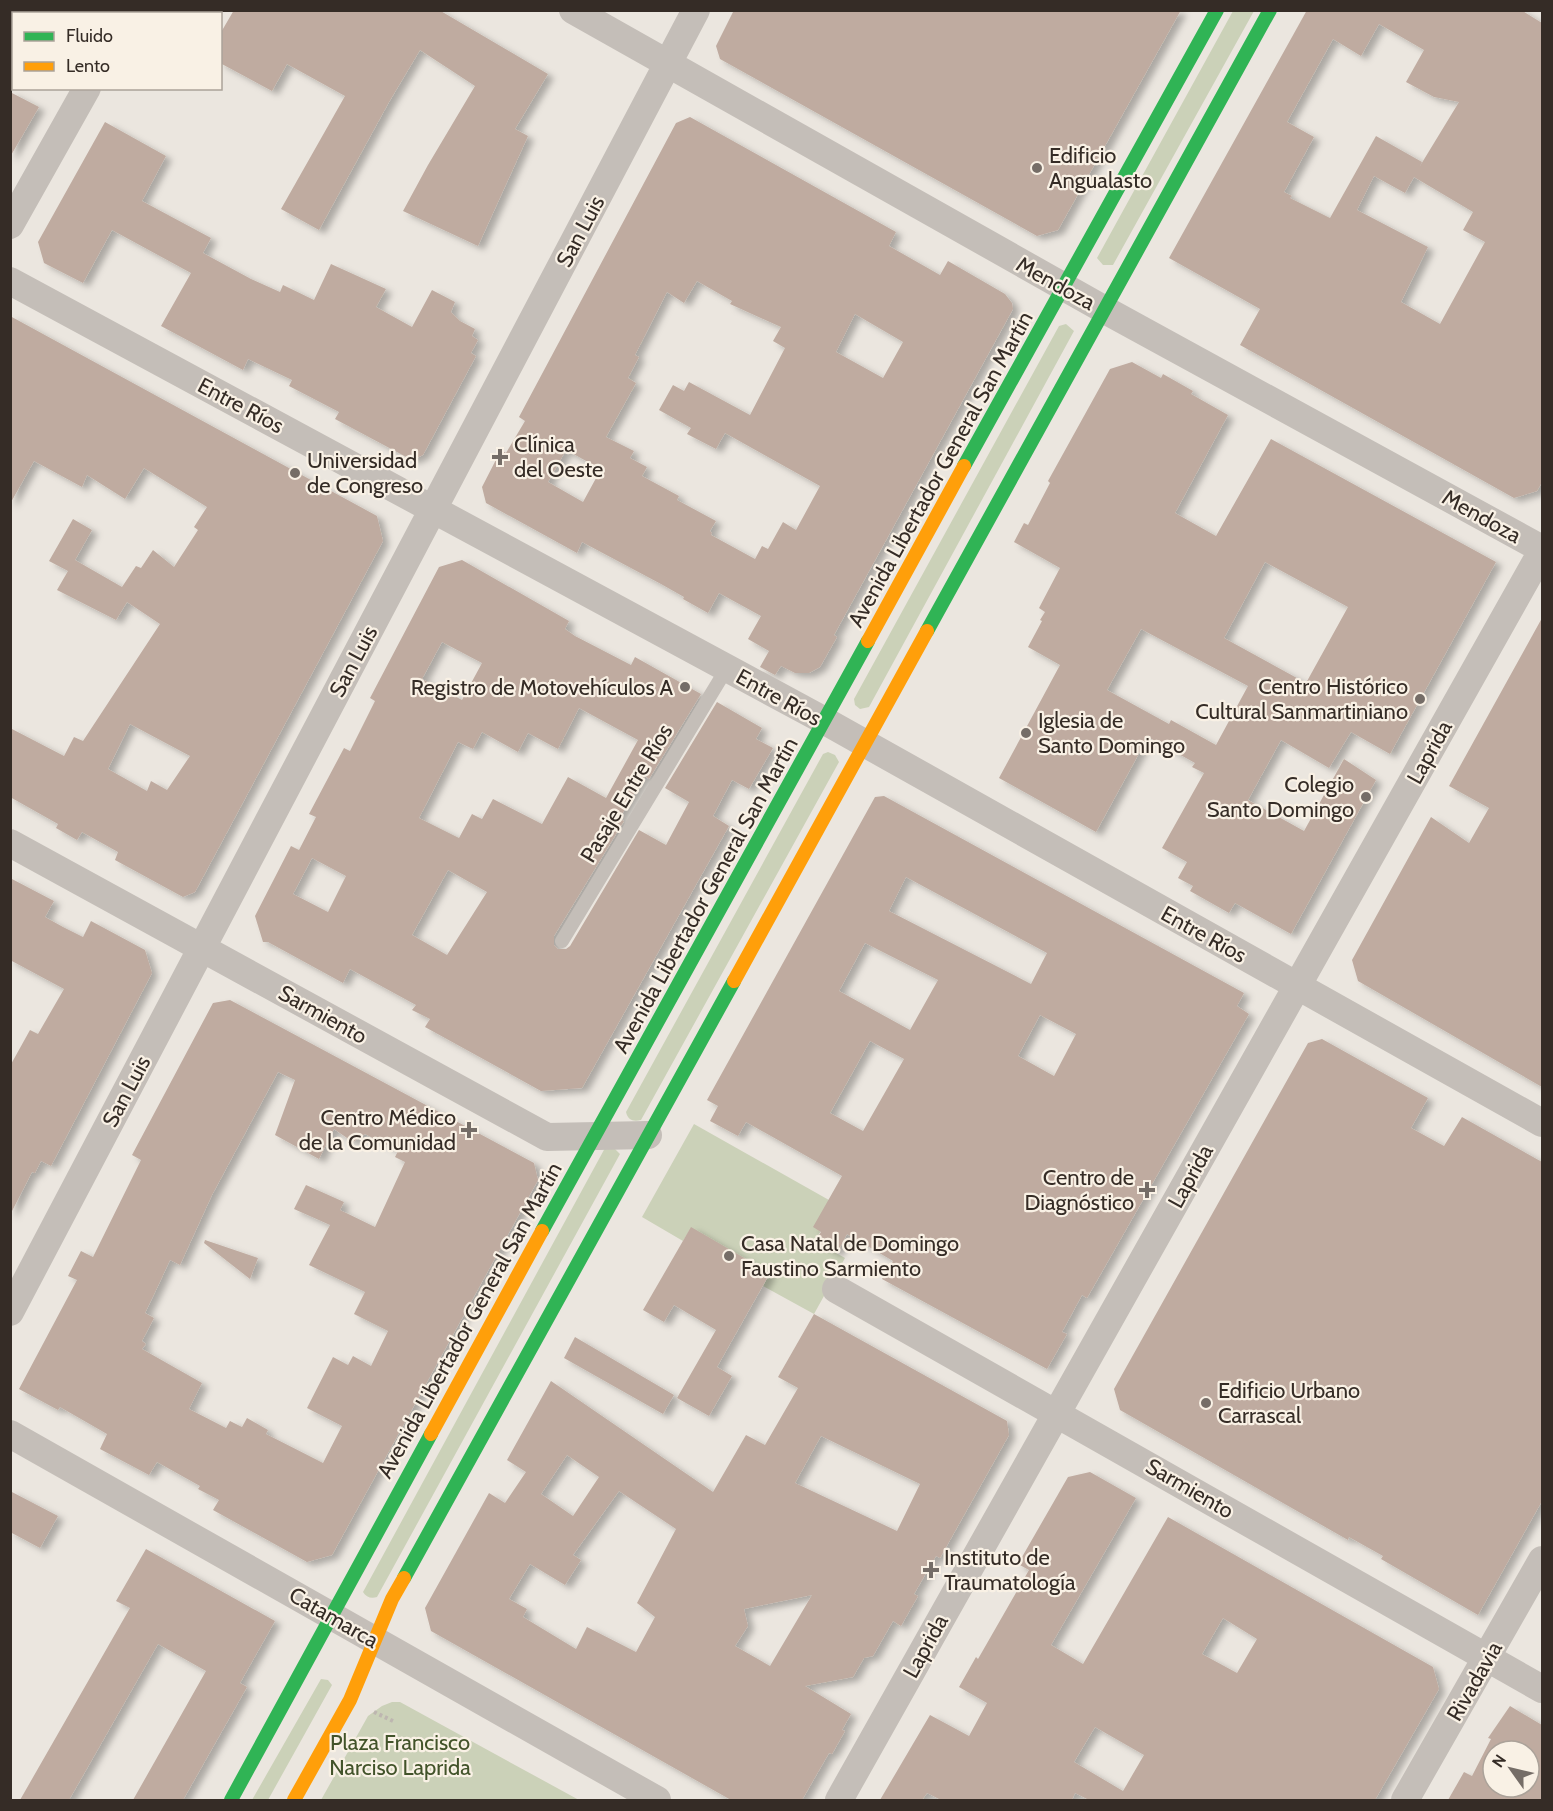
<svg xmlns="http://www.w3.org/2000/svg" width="1553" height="1811" font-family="Cabin,sans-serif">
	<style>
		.green { fill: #cbd1b8 }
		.building { fill: #bfaba0; fill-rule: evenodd; filter: url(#shadow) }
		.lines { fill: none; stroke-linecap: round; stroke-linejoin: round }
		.path { stroke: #bdb6b0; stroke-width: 4; stroke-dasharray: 3 3; stroke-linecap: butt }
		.lane { stroke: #c4beb8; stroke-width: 14 }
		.street { stroke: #c4beb8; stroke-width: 28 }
		.fast { stroke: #30b455; stroke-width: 14 }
		.slow { stroke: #ff9f0a; stroke-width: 14 }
		.poi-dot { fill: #756d67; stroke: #f9f1e5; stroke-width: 2 }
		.labels { text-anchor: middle; stroke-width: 4.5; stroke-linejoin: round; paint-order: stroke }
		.poi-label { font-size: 22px; fill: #352c26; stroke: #f9f1e5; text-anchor: start }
		.street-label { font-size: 22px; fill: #352c26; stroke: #f9f1e5 }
		.park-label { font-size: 22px; fill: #42532a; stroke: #f9f1e5 }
	</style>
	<defs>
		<filter id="shadow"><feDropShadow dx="6" dy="4" stdDeviation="3" flood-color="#0004"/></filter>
	</defs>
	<rect width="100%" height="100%" fill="#ebe6df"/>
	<path class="green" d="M1233,11H1254L1113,265H1103L1097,258Z
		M1066,324L1074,331L869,707L860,709L855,705L854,699L1059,326Z
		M828,752L835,755L839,762L641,1120C633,1122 628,1120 626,1112L823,754Z
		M694,1124L836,1204L815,1241L845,1258L814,1314L763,1286L770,1273L691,1228L683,1241L642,1217Z
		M605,1148L615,1149L620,1154L377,1597C371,1599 366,1597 363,1592Z
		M321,1679L328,1680L332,1685L268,1800H252Z
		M392,1702H400L579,1800H321L368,1716L382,1706Z"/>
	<path class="building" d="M234,10H439L548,74L515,129L528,136L478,246L403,211L428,165L475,86L420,50L389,102L319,230L281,209L345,96L287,64L272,91L220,63V34Z
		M734,10H1181L1058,230L1037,236L720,59L716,46Z
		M1307,10H1521L1542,23V482L1537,491L1514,498L1240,345L1260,309L1169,258ZM1379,24L1424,50L1406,82L1434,97L1459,102L1420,166L1422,162L1376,136L1330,218L1290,198L1292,196L1284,192L1314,137L1287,122L1333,39L1361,56ZM1374,176L1405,193L1414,177L1473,212L1463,230L1485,242L1440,324L1401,302L1428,247L1357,210Z
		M10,92L39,107L10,157Z
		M690,117L896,232L889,246L940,275L948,261L1005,294L1012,303L1013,309L834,635L837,637L820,667L809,673H795L781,666L775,675L760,667L769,651L748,639L761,616L719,593L708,613L683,599L684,597L661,584L582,542L577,553L486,503L482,487L501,450L506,453L525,421L519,417L676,123ZM697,281L732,301L730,304L781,327L773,341L785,348L750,415L689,382L684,391L673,385L659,410L691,428L687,434L716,449L725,433L820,486L796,530L783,522L768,549L762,546L755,559L711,535L712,533L710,531L716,521L677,500L679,496L642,476L647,467L630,458L634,451L606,437L636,383L628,378L639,357L635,355L667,292L684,303ZM855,314L903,342L883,378L836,352ZM566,450L601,469L583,502L548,482Z
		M105,122L166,156L142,201L211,238L203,253L251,279L280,292L283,285L314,300L331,264L386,289L376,307L412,327L432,290L455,302L451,312L460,321L475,329L472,336L478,340L471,353L476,356L423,455L412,460L335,419L339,412L289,386L292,380L248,359L243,370L161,326L191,273L112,230L83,283L44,263L38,242Z
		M10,316L377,516L383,541L195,892L183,897L115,860L118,852L82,832L77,840L56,828L58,824L10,797V728L64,756L74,737L83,741L160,624L127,602L116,620L57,590L68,571L49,561L73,519L92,530L75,560L122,587L136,566L141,568L153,550L174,567L198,530L194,527L207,507L144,468L125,499L87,475L82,487L34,461L10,504ZM130,724L190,756L167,790L151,781L147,791L108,769Z
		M1132,362L1161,378L1163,374L1193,391L1191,394L1228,415L1175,513L1216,536L1271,439L1496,562L1390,754L1351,732L1329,768L1281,740L1248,800L1304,831L1344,759L1376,780L1291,934L1235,903L1229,913L1190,891L1193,886L1178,878L1187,862L1162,848L1204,773L1192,767L1195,763L1148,737L1096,832L999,778L1060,665L1028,647L1042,621L1040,620L1045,612L1039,608L1060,568L1014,542L1024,523L1028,525L1050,483L1048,481L1110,369ZM1265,562L1348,607L1306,683L1224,638ZM1141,629L1248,686L1216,745L1171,720L1169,724L1107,690Z
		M462,560L569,621L565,629L575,636L631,665L635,657L701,694L649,779L645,776L619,819L624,821L554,936V945L558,949H566L570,946L639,830L666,845L689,802L665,788L717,702L762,728L756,739L773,748L749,789L732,780L713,816L729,826L582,1088L541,1091L425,1027L430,1019L412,1010L416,1005L350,969L343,983L268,942H263L255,916L291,846L299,850L316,817L309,814L344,748L350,751L375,701L370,698L439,567ZM442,642L482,663L462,700L422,679ZM579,708L638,740L606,798L568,777L542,824L493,799L482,819L472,814L459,838L419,818L458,742L473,749L482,732L518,752L528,733L558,749ZM312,858L346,876L328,912L293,894ZM448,870L487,892L447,955L412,935Z
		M1542,618V1087L1358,981L1352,960L1431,817L1469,843L1489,808L1449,786Z
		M884,796L1244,993L1237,1006L1249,1014L1087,1298L1082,1295L1062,1332L1067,1334L1047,1369L882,1279L893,1261L847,1234L837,1253L815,1241L821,1232L813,1227L842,1176L746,1122L738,1136L710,1121L718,1106L707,1100L875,797ZM906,877L1047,953L1031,984L889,911ZM865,943L938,980L910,1030L839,991ZM1040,1015L1076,1034L1054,1076L1018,1056ZM870,1041L904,1059L863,1131L830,1113Z
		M10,878L54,901L45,917L63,927L83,937L91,921L145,950L152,973L51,1166L41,1161L35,1173L32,1172L10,1215V1066L30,1030L38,1034L64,989L10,960Z
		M230,1000L534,1163L538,1180L332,1555L307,1562L213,1510L219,1500L198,1489L200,1486L157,1462L149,1475L100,1449L107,1434L60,1407L58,1410L19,1389L77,1280L68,1276L81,1251L93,1257L141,1160L132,1155L213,1003ZM278,1072L295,1080L275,1135L319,1159L334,1129L353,1142L365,1134L398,1151L395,1157L405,1162L375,1227L340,1210L344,1202L306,1185L294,1209L330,1225L309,1265L365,1292L354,1314L388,1331L371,1366L353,1356L348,1365L333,1357L307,1408L342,1426L323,1463L266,1434L268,1430L247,1418L242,1427L230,1421L226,1428L189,1409L202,1383L142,1349L146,1344L142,1341L154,1318L145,1313L157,1288L170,1260L180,1265L212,1195Z
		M1322,1039L1428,1098L1411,1128L1444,1146L1462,1117L1542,1162V1501L1478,1615L1381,1559L1383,1556L1349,1537L1348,1540L1120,1410L1114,1389L1308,1043Z
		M691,1227L770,1273L717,1367L732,1376L709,1416L677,1398L716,1330L674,1305L664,1322L643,1310Z
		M205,1240L258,1258L250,1279L204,1243Z
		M814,1314L1007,1421L1009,1435L940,1558L936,1556L914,1594L918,1596L901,1626L893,1621L873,1656L864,1658L853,1677L805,1686L851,1714L842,1730L845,1731L832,1754L829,1753L802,1800H731L431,1631L425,1608L489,1493L505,1503L526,1472L507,1460L551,1381L713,1492L746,1435L765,1445L798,1388L778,1377ZM821,1436L920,1484L897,1531L795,1483ZM567,1455L599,1477L573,1516L541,1494ZM619,1491L676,1529L637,1603L655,1617L636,1652L587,1627L576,1649L523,1617L527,1609L509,1599L530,1564L565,1585L581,1560L573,1555ZM812,1595L770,1666L735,1646L748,1626L744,1609Z
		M575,1337L674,1395L663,1414L564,1358Z
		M1090,1472L1136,1498L1051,1645L1083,1664L1168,1517L1433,1667L1439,1689L1375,1800H1089L1075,1793L1072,1800H941L927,1793L922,1800H880L930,1715L969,1736L987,1703L959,1687L976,1657L978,1659L1029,1570L1018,1564L1068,1477ZM1223,1618L1257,1639L1237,1673L1202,1654ZM1095,1727L1144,1755L1123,1791L1074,1762Z
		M10,1491L58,1516L40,1548L10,1532Z
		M146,1549L275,1621L240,1683L247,1687L183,1800H133L206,1671L158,1644L69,1800H20L130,1608L116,1601Z
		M1510,1706L1542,1725V1800H1448L1464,1772L1472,1776L1491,1739L1488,1738ZM1493,1751H1529V1787H1493Z"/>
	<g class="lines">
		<path class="path" d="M374,1712L393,1721"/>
		<path class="lane" d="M562,941L727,668"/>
		<path class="street" d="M573,10L1105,310L1542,549
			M128,14L130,10
			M10,225L87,88
			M10,281L825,721L1542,1123
			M10,843L547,1137L648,1135
			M836,1289L1542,1689
			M10,1312L696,10
			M10,1434L657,1800
			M839,1800L1542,551
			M1405,1800L1542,1560"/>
		<path class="fast" d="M964,466L1217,10
			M927,631L1270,10
			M542,1231L868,641
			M404,1578L734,981
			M231,1800L431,1434"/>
		<path class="slow" d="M868,641L964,466
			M734,981L927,631
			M431,1434L542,1231
			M294,1800L350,1700L392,1599L404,1578"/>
	</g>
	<g class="poi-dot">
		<circle cx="1037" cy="168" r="6"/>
		<path d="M497 448h6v6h6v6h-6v6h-6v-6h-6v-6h6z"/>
		<circle cx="295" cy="473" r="6"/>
		<circle cx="685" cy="687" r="6"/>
		<circle cx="1420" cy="699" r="6"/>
		<circle cx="1026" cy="733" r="6"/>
		<circle cx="1366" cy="797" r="6"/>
		<path d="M466 1121h6v6h6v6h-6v6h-6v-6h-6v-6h6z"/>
		<path d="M1144 1181h6v6h6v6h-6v6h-6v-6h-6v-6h6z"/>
		<circle cx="729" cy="1256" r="6"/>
		<circle cx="1206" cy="1403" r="6"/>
		<path d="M928 1561h6v6h6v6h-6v6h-6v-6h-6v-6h6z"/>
	</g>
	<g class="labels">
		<g class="poi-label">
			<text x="1049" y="163">Edificio<tspan x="1049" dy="25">Angualasto</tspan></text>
			<text x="514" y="452">Clínica<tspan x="514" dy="25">del Oeste</tspan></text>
			<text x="307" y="468">Universidad<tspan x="307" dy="25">de Congreso</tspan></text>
			<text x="1408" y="694" text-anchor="end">Centro Histórico<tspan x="1408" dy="25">Cultural Sanmartiniano</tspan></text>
			<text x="673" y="695" text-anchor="end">Registro de Motovehículos A</text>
			<text x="1038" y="728">Iglesia de<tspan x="1038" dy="25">Santo Domingo</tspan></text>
			<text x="1354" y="792" text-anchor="end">Colegio<tspan x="1354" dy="25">Santo Domingo</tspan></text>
			<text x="456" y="1125" text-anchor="end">Centro Médico<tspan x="456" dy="25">de la Comunidad</tspan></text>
			<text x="1134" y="1185" text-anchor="end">Centro de<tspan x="1134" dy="25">Diagnóstico</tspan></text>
			<text x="741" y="1251">Casa Natal de Domingo<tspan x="741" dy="25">Faustino Sarmiento</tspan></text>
			<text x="1218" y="1398">Edificio Urbano<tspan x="1218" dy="25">Carrascal</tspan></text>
			<text x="944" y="1565">Instituto de<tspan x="944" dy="25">Traumatología</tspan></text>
		</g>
		<g class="street-label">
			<text transform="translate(580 231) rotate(-62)" y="8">San Luis</text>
			<text transform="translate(1056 283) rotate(29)" y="8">Mendoza</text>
			<text transform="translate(241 405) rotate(28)" y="8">Entre Ríos</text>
			<text transform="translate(940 469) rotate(-61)" y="8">Avenida Libertador General San Martín</text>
			<text transform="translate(1482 516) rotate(29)" y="8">Mendoza</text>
			<text transform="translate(353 661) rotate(-62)" y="8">San Luis</text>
			<text transform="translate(779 697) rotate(29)" y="8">Entre Ríos</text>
			<text transform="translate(1429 752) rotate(-61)" y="8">Laprida</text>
			<text transform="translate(626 793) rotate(-59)" y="8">Pasaje Entre Ríos</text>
			<text transform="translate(705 895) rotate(-61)" y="8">Avenida Libertador General San Martín</text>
			<text transform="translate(1204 934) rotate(29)" y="8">Entre Ríos</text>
			<text transform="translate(323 1014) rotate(29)" y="8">Sarmiento</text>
			<text transform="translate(126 1091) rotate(-62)" y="8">San Luis</text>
			<text transform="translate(1190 1176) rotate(-61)" y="8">Laprida</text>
			<text transform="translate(469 1320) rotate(-61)" y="8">Avenida Libertador General San Martín</text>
			<text transform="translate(1190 1488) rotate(30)" y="8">Sarmiento</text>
			<text transform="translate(334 1617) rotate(30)" y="8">Catamarca</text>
			<text transform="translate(925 1646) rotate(-61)" y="8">Laprida</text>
			<text transform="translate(1474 1681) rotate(-60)" y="8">Rivadavia</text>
		</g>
		<g class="park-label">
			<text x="400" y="1750">Plaza Francisco<tspan x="400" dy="25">Narciso Laprida</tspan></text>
		</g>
	</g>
	<rect width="1553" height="1811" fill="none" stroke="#352c26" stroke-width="24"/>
	<rect x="12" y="12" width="210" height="78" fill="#f9f1e5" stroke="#aba299" stroke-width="1.5"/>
	<rect x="24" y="32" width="30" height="9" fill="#30b455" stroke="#aba299" stroke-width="1.5"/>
	<text x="66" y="42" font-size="18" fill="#352c26">Fluido</text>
	<rect x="24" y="62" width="30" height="9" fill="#ff9f0a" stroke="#aba299" stroke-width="1.5"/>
	<text x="66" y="72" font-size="18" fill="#352c26">Lento</text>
	<g transform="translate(1511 1769) rotate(304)"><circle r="28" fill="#f9f1e5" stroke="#aba299" stroke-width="1.5"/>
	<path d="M0-4.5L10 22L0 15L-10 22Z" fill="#756d67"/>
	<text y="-9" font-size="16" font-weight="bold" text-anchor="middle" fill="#352c26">N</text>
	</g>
</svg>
